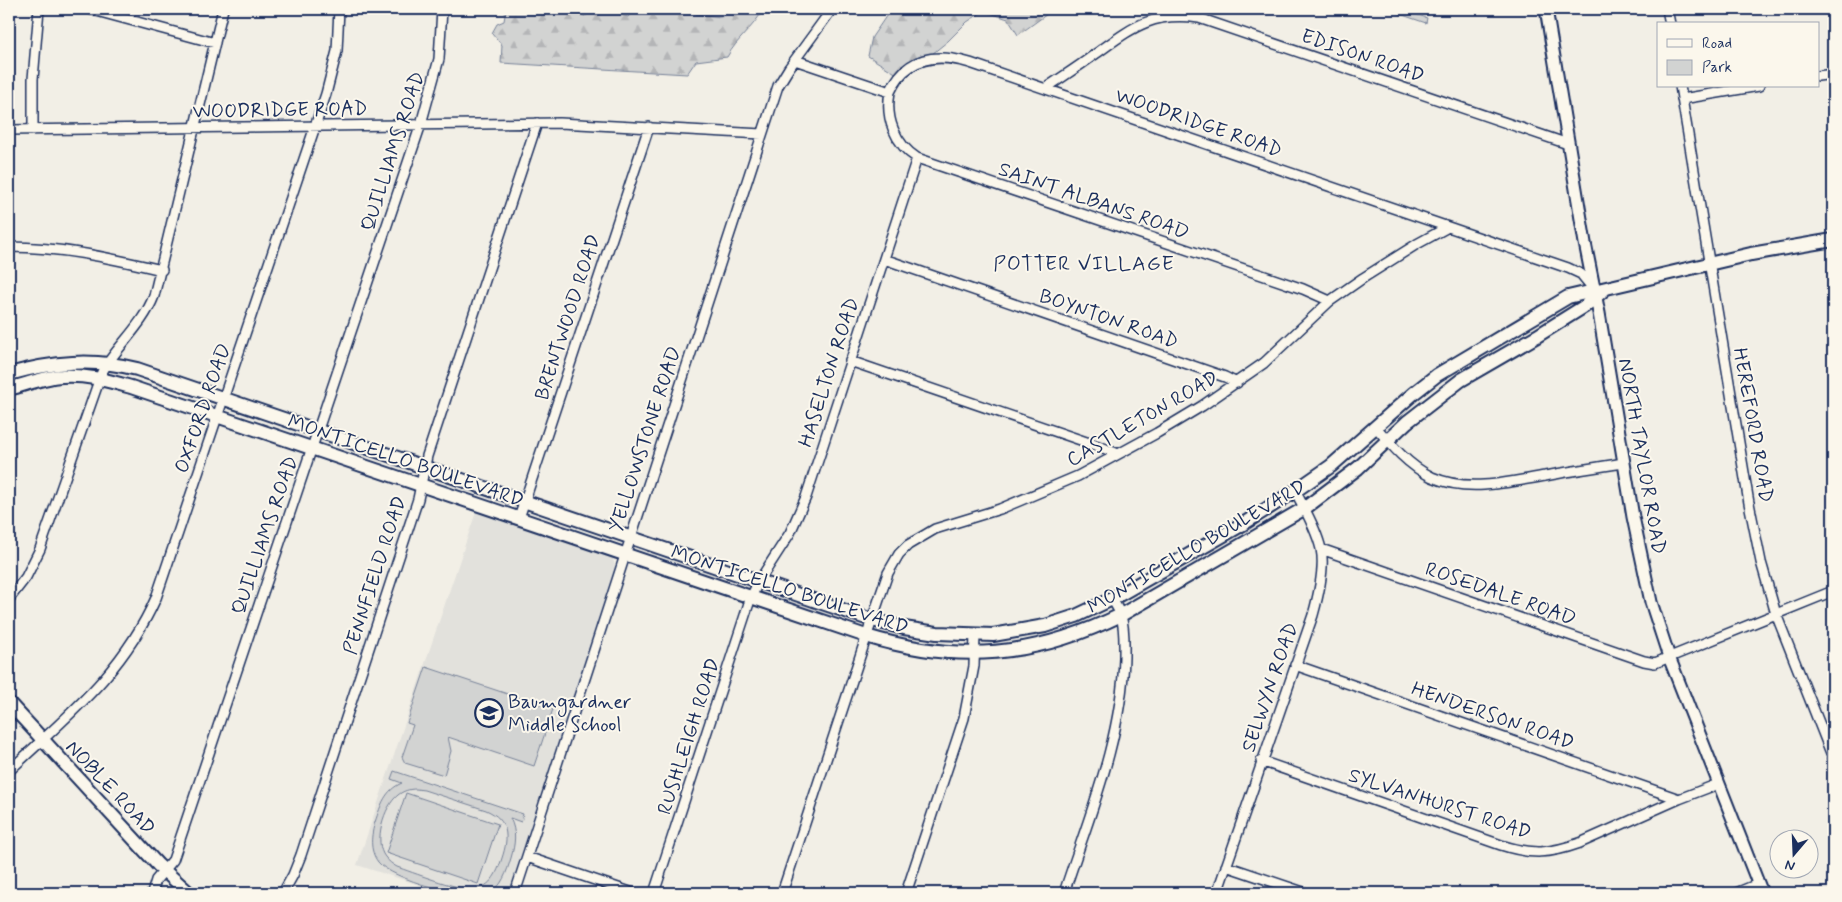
<svg xmlns="http://www.w3.org/2000/svg" width="1842" height="902" font-family="Mynerve,sans-serif">
	<style>
		.built { fill: #e2e1dc }
		.green { fill: #d2d3d2; stroke: #768198; fill-rule: evenodd }
		.forest { fill: url(#forest-firs); stroke: #768198 }
		.lines { fill: none; stroke-linecap: round; stroke-linejoin: round }
		.minor-casing { stroke: #1b2f5e; stroke-width: 12 }
		.tertiary-casing { stroke: #1b2f5e; stroke-width: 15 }
		.secondary-casing { stroke: #1b2f5e; stroke-width: 16 }
		.minor { stroke: #fbf7ec; stroke-width: 9 }
		.tertiary { stroke: #fbf7ec; stroke-width: 11 }
		.secondary { stroke: #fbf7ec; stroke-width: 12 }
		.labels { text-anchor: middle; stroke-width: 4; stroke-linejoin: round; paint-order: stroke }
		.street-label { font-size: 20px; fill: #1b2f5e; stroke: #fbf7ec }
		.poi-label { font-size: 20px; fill: #1b2f5e; stroke: #fbf7ec; text-anchor: start }
		.neighbourhood-label { font-size: 21px; letter-spacing: 1px; fill: #1b2f5e; stroke: #fbf7ec }
	</style>
	<defs>
		<pattern id="forest-firs" width="22" height="20" patternUnits="userSpaceOnUse" patternTransform="scale(1.25)"><rect width="22" height="20" fill="#d2d3d2"/><path d="M5 1l3.5 6h-7zM16 11l3.5 6h-7z" fill="#b4b5b7"/></pattern>
	</defs>
	<rect width="100%" height="100%" fill="#f2efe6"/>
	<filter id="ink" filterUnits="userSpaceOnUse"><feTurbulence type="fractalNoise" baseFrequency=".02" numOctaves="2"/><feDisplacementMap in="SourceGraphic" scale="10" xChannelSelector="R" yChannelSelector="G"/><feConvolveMatrix kernelMatrix="1 2 1 2 8 2 1 2 1" color-interpolation-filters="sRGB"/></filter>
	<g filter="url(#ink)">
		<path class="built" d="M477,509L609,555L613,558L615,567L509,893H444L357,865Z"/>
		<path class="green" d="M1385,9H1400L1427,18L1426,23Z
			M426,667L553,709L534,766L448,737L451,751L444,775L405,763L402,757L413,725L407,723Z
			M394,771L523,814L521,822L510,818C517,832 515,844 511,858C507,871 502,888 489,893C468,901 391,879 378,862C369,850 371,835 375,822C381,805 385,790 402,783L391,779ZM416,789L424,790L486,810C509,820 509,837 502,858C497,874 490,890 470,889C457,889 411,872 397,867C393,865 388,861 385,857C373,842 384,806 398,795C403,791 409,789 416,789Z
			M406,793L498,824L478,884L386,853Z"/>
		<path class="forest" d="M506,9H575L584,16C603,8 609,9 628,17L635,9H693L696,14L721,17L734,9H783V11L763,10C752,29 737,39 727,57L696,61L687,74L501,63L502,45L492,33L497,24L504,21Z
			M891,9H1054L1018,35L1008,19L984,11L967,22L948,41L932,54L916,57L897,74L868,56L872,37Z"/>
		<g class="lines">
			<defs>
				<path id="minor" d="M89,9L215,43
					M1667,9L1670,24
					M795,60L890,92C906,56 937,53 970,63L1568,268L1581,274L1594,290
					M1818,76L1833,74
					M1680,86L1749,503L1761,562L1776,614L1833,758
					M1046,88C1062,77 1078,67 1094,55C1131,29 1150,11 1199,18L1568,144
					M890,92C885,118 895,144 917,158L1303,289L1330,301
					M1682,99L1759,86
					M9,130L560,123L762,134
					M33,130V79L39,9
					M9,247C63,247 110,258 162,270
					M884,259L1225,377L1237,383
					M850,361L1101,447L1118,454
					M1376,427C1392,446 1409,466 1432,477C1468,493 1508,482 1545,476C1571,471 1598,467 1624,463
					M519,518L649,127
					M1321,549L1644,661L1655,663L1833,591
					M9,599L26,577L40,549L102,372C118,345 143,325 154,296L223,9
					M1295,665L1679,799
					M1261,761L1501,845C1532,855 1549,854 1580,843L1679,799L1718,784
					M9,771C67,716 122,674 156,598L326,94L337,51L339,9
					M527,857L633,893
					M1226,866L1306,893
					M152,893L156,880L173,860L421,124L439,59L442,9
					M283,893L293,875L301,855L418,499L427,456L537,123
					M515,893L778,86L789,68L832,9
					M654,893L751,597L759,581L790,533L806,497L917,158
					M782,893L869,629L888,573L899,554L908,545L935,529L1000,509L1078,476L1157,433L1202,406L1264,363L1330,301L1363,278L1417,244L1448,227
					M906,893L964,718L974,666L975,635
					M1064,893C1089,816 1122,739 1124,657C1124,644 1125,629 1121,616C1119,610 1115,604 1112,599
					M1217,893L1313,615C1318,597 1325,567 1321,549C1317,532 1304,507 1295,491
					M1736,893L1758,884"/>
				<path id="tertiary" d="M1546,9L1585,243L1599,313L1633,517L1651,602L1669,657L1762,893"/>
				<path id="secondary" d="M9,374C52,362 93,358 137,369L872,620L904,628L937,633L993,635L1045,626L1076,616L1112,599L1243,524L1295,491L1331,466L1414,393L1437,375L1568,297L1751,254L1833,240
					M9,389C26,384 44,377 62,376C85,374 109,381 131,387L866,636C958,664 1035,657 1121,615L1305,508L1358,468L1407,422L1461,380L1537,336L1585,306L1604,290
					M9,703L158,865L189,893"/>
			</defs>
			<use href="#minor" class="minor-casing"/>
			<use href="#tertiary" class="tertiary-casing"/>
			<use href="#secondary" class="secondary-casing"/>
			<use href="#minor" class="minor"/>
			<use href="#tertiary" class="tertiary"/>
			<use href="#secondary" class="secondary"/>
		</g>
	</g>
	<defs>
		<symbol id="school-ring" viewBox="-11 -11 22 22"><circle r="9.5" fill="#fbf7ec" stroke="#1b2f5e" stroke-width="1.5"/><path d="M0-5L7-2L0 1L-7-2ZM-4 1L0 2.5L4 1V4Q0 6-4 4Z" fill="#1b2f5e"/></symbol>
	</defs>
	<g fill-rule="evenodd">
		<use href="#school-ring" x="473" y="697" width="32" height="32"/>
	</g>
	<g class="labels">
		<g class="street-label">
			<text transform="translate(1363 55) rotate(19)" y="7">EDISON ROAD</text>
			<text transform="translate(280 109) rotate(-1)" y="7">WOODRIDGE ROAD</text>
			<text transform="translate(1199 122) rotate(19)" y="7">WOODRIDGE ROAD</text>
			<text transform="translate(392 151) rotate(-72)" y="7">QUILLIAMS ROAD</text>
			<text transform="translate(1094 200) rotate(19)" y="7">SAINT ALBANS ROAD</text>
			<text transform="translate(567 317) rotate(-72)" y="7">BRENTWOOD ROAD</text>
			<text transform="translate(1109 318) rotate(19)" y="7">BOYNTON ROAD</text>
			<text transform="translate(828 372) rotate(-72)" y="7">HASELTON ROAD</text>
			<text transform="translate(202 408) rotate(-71)" y="7">OXFORD ROAD</text>
			<text transform="translate(1142 418) rotate(-30)" y="7">CASTLETON ROAD</text>
			<text transform="translate(1754 425) rotate(80)" y="7">HEREFORD ROAD</text>
			<text transform="translate(644 439) rotate(-72)" y="7">YELLOWSTONE ROAD</text>
			<text transform="translate(1643 456) rotate(80)" y="7">NORTH TAYLOR ROAD</text>
			<text transform="translate(406 460) rotate(19)" y="7">MONTICELLO BOULEVARD</text>
			<text transform="translate(264 535) rotate(-71)" y="7">QUILLIAMS ROAD</text>
			<text transform="translate(1196 546) rotate(-30)" y="7">MONTICELLO BOULEVARD</text>
			<text transform="translate(374 575) rotate(-72)" y="7">PENNFIELD ROAD</text>
			<text transform="translate(790 589) rotate(18)" y="7">MONTICELLO BOULEVARD</text>
			<text transform="translate(1501 593) rotate(19)" y="7">ROSEDALE ROAD</text>
			<text transform="translate(1269 687) rotate(-71)" y="7">SELWYN ROAD</text>
			<text transform="translate(1493 715) rotate(19)" y="7">HENDERSON ROAD</text>
			<text transform="translate(688 736) rotate(-72)" y="7">RUSHLEIGH ROAD</text>
			<text transform="translate(111 787) rotate(47)" y="7">NOBLE ROAD</text>
			<text transform="translate(1440 803) rotate(18)" y="7">SYLVANHURST ROAD</text>
		</g>
		<g class="poi-label">
			<text x="508" y="708">Baumgardner<tspan x="508" dy="23">Middle School</tspan></text>
		</g>
		<g class="neighbourhood-label">
			<text x="1084" y="270">POTTER VILLAGE</text>
		</g>
	</g>
	<rect width="1842" height="902" fill="none" stroke="#fbf7ec" stroke-width="30"/>
	<rect x="15" y="15" width="1812" height="872" fill="none" stroke="#1b2f5e" stroke-width="2" filter="url(#ink)"/>
	<rect x="1657" y="22" width="162" height="65" fill="#fbf7ec" stroke="#a1a7b3"/>
	<rect x="1667" y="39" width="25" height="8" fill="#fbf7ec" stroke="#a1a7b3"/>
	<text x="1702" y="48" font-size="15" fill="#1b2f5e">Road</text>
	<rect x="1667" y="60" width="25" height="15" fill="#d2d3d2" stroke="#a1a7b3"/>
	<text x="1702" y="72" font-size="15" fill="#1b2f5e">Park</text>
	<g transform="translate(1794 854) rotate(199)"><circle r="24" fill="#fbf7ec" stroke="#a1a7b3"/>
	<path d="M0-4L9 19L0 12L-9 19Z" fill="#1b2f5e"/>
	<text y="-8" font-size="14" font-weight="bold" text-anchor="middle" fill="#1b2f5e">N</text>
	</g>
</svg>
